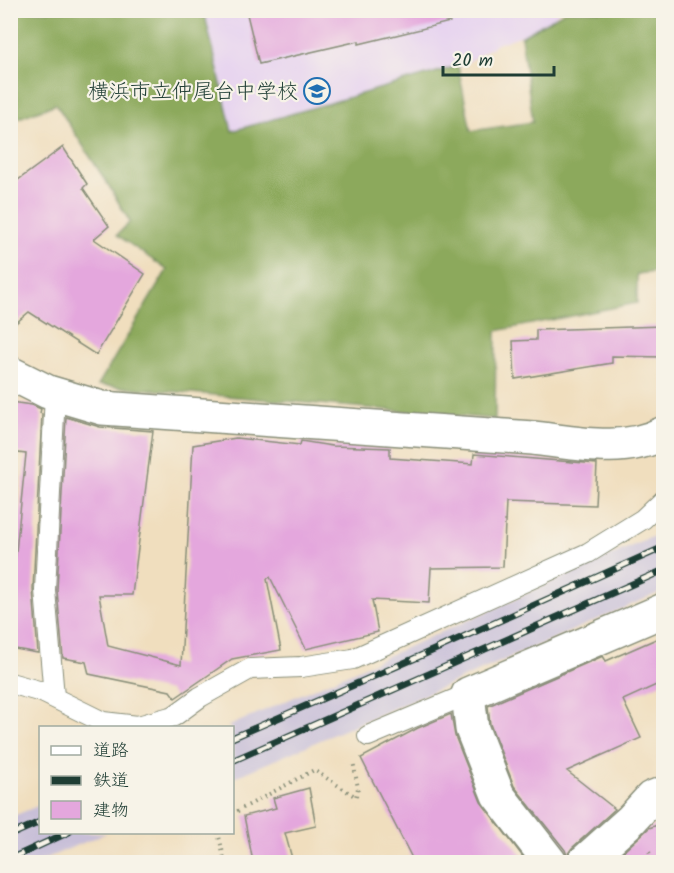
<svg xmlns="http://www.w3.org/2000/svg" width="674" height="873" font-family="Kalam,'Klee One',sans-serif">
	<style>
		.built { fill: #e6d2f0 }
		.industrial { fill: #c8bfd8 }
		.forest { fill: #8ca95c; stroke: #567348; stroke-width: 1.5 }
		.building { fill: #e4a7dd }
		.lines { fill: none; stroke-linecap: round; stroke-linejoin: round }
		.service-casing { stroke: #888e79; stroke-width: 22 }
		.minor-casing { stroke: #888e79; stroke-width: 36 }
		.path { stroke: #888e79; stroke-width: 4; stroke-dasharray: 1.5 4.5; stroke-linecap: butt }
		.service { stroke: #fff; stroke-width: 20 }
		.minor { stroke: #fff; stroke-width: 33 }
		.rail-casing { stroke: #1f3d34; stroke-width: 7 }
		.rail { stroke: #f7f3e8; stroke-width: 4.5; stroke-dasharray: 14; stroke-linecap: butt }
		.labels { text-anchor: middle; stroke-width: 4.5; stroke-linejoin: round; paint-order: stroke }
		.poi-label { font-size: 21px; fill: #1f3d34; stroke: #f7f3e8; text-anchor: end }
	</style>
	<rect width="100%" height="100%" fill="#f7f3e8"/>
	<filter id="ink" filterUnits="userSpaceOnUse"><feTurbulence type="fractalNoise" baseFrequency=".0167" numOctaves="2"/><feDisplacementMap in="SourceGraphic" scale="12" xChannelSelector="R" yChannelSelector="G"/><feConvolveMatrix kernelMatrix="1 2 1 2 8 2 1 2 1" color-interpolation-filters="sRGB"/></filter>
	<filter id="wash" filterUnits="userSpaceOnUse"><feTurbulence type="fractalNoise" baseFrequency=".008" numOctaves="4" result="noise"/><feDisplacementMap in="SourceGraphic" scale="24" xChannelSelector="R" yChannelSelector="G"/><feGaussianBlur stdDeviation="1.35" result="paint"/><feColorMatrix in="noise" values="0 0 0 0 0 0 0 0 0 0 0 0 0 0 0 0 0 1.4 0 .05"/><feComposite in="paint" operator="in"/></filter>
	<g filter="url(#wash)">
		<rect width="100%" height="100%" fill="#f0debe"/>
		<path class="built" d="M196,11H560L543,28L497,44L339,142L222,138Z"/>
		<path class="industrial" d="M663,532V591L233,778L232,728L227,727L453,627Z
			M40,805V832L107,833L37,862H11V817Z"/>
		<path class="forest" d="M11,11H204L232,131L458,66L471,131L533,122L521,37L565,11H663V271L637,274V303L496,331L495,419L98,385L167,270L117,235L130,222L109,186L56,104L11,121Z"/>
		<g id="blocks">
			<path class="building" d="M246,10H449L450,22L359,44V41L259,64Z
				M63,147L87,184L83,188L109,226L94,239L145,274L96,355L29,312L10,328V186Z
				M663,326V357L612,356V363L515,379L513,341L536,340V330Z
				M10,402L32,405L41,409L40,413L42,414L33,589L38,653L10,648V619L14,571L26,454L10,452Z
				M66,417L100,427L153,431L132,595H99L108,646L181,665L193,445L236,438L300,445L301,441L332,446L390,448V458L473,464L474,454L597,464L595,505L506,502L503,567L431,568L429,603L372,600L378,632L306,649L270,577L267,579L281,650L232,659L175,698L170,691L89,674L86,662L63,658L57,590Z
				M663,636V682L623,700L641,738L567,771L615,809L572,848L567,855L565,850L514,786L490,724L488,706L603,656L606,661Z
				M451,714L455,736L481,802L527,862H414L361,758L418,728Z
				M309,788L316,826L285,833L293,862H253L244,816L276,808L273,798Z
				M663,823V862H612L649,828Z"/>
		</g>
	</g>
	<g filter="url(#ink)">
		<use href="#blocks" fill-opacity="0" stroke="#888e79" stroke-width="1.5"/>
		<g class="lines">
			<defs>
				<path id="service" d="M10,683L42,692L103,722L138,726L174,716L200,697L250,669L301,667L353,659L588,553L643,519L664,499
					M54,697L45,590L55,395
					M368,736L468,694"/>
				<path id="minor" d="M10,373L48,392L102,408L533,438C577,443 623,454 664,433
					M550,862L498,795L472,729L468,694L664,610
					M584,862L631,820L651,798L664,793"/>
			</defs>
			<use href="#service" class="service-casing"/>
			<use href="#minor" class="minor-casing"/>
			<path class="path" d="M232,814L314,770L356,797L358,788L353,761
				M218,832L225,862
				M649,852L653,862"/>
			<use href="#service" class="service"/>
			<use href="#minor" class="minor"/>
			<defs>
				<path id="rail" d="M232,738L434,650L664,547
					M232,761L664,570
					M10,835L40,822
					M10,859L69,832"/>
			</defs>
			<use href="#rail" class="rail-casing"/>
			<use href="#rail" class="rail"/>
		</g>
	</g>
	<defs>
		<symbol id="school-ring" viewBox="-11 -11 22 22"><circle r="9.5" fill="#f7f3e8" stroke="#1f6fb2" stroke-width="1.5"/><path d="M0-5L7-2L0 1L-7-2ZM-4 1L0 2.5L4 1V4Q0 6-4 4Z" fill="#1f6fb2"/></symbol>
	</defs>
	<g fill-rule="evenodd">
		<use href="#school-ring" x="302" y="76" width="30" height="30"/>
	</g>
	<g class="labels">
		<g class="poi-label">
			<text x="298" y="98">横浜市立仲尾台中学校</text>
		</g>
	</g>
	<rect width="674" height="873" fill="none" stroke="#f7f3e8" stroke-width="36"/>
	<rect x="39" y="726" width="195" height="108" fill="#f7f3e8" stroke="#a1aaa0" stroke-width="1.5"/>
	<rect x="51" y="746" width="30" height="9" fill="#ffffff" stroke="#a1aaa0" stroke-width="1.5"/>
	<text x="93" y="756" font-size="18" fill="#1f3d34">道路</text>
	<rect x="51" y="776" width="30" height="9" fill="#1f3d34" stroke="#a1aaa0" stroke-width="1.5"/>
	<text x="93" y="786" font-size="18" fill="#1f3d34">鉄道</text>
	<rect x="51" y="801" width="30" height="18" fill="#e4a7dd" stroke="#a1aaa0" stroke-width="1.5"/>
	<text x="93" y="816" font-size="18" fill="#1f3d34">建物</text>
	<path d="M443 66v9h111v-9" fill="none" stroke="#1f3d34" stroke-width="3"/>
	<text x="452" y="66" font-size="18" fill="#1f3d34" stroke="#f7f3e8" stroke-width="4.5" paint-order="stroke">20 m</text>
</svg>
